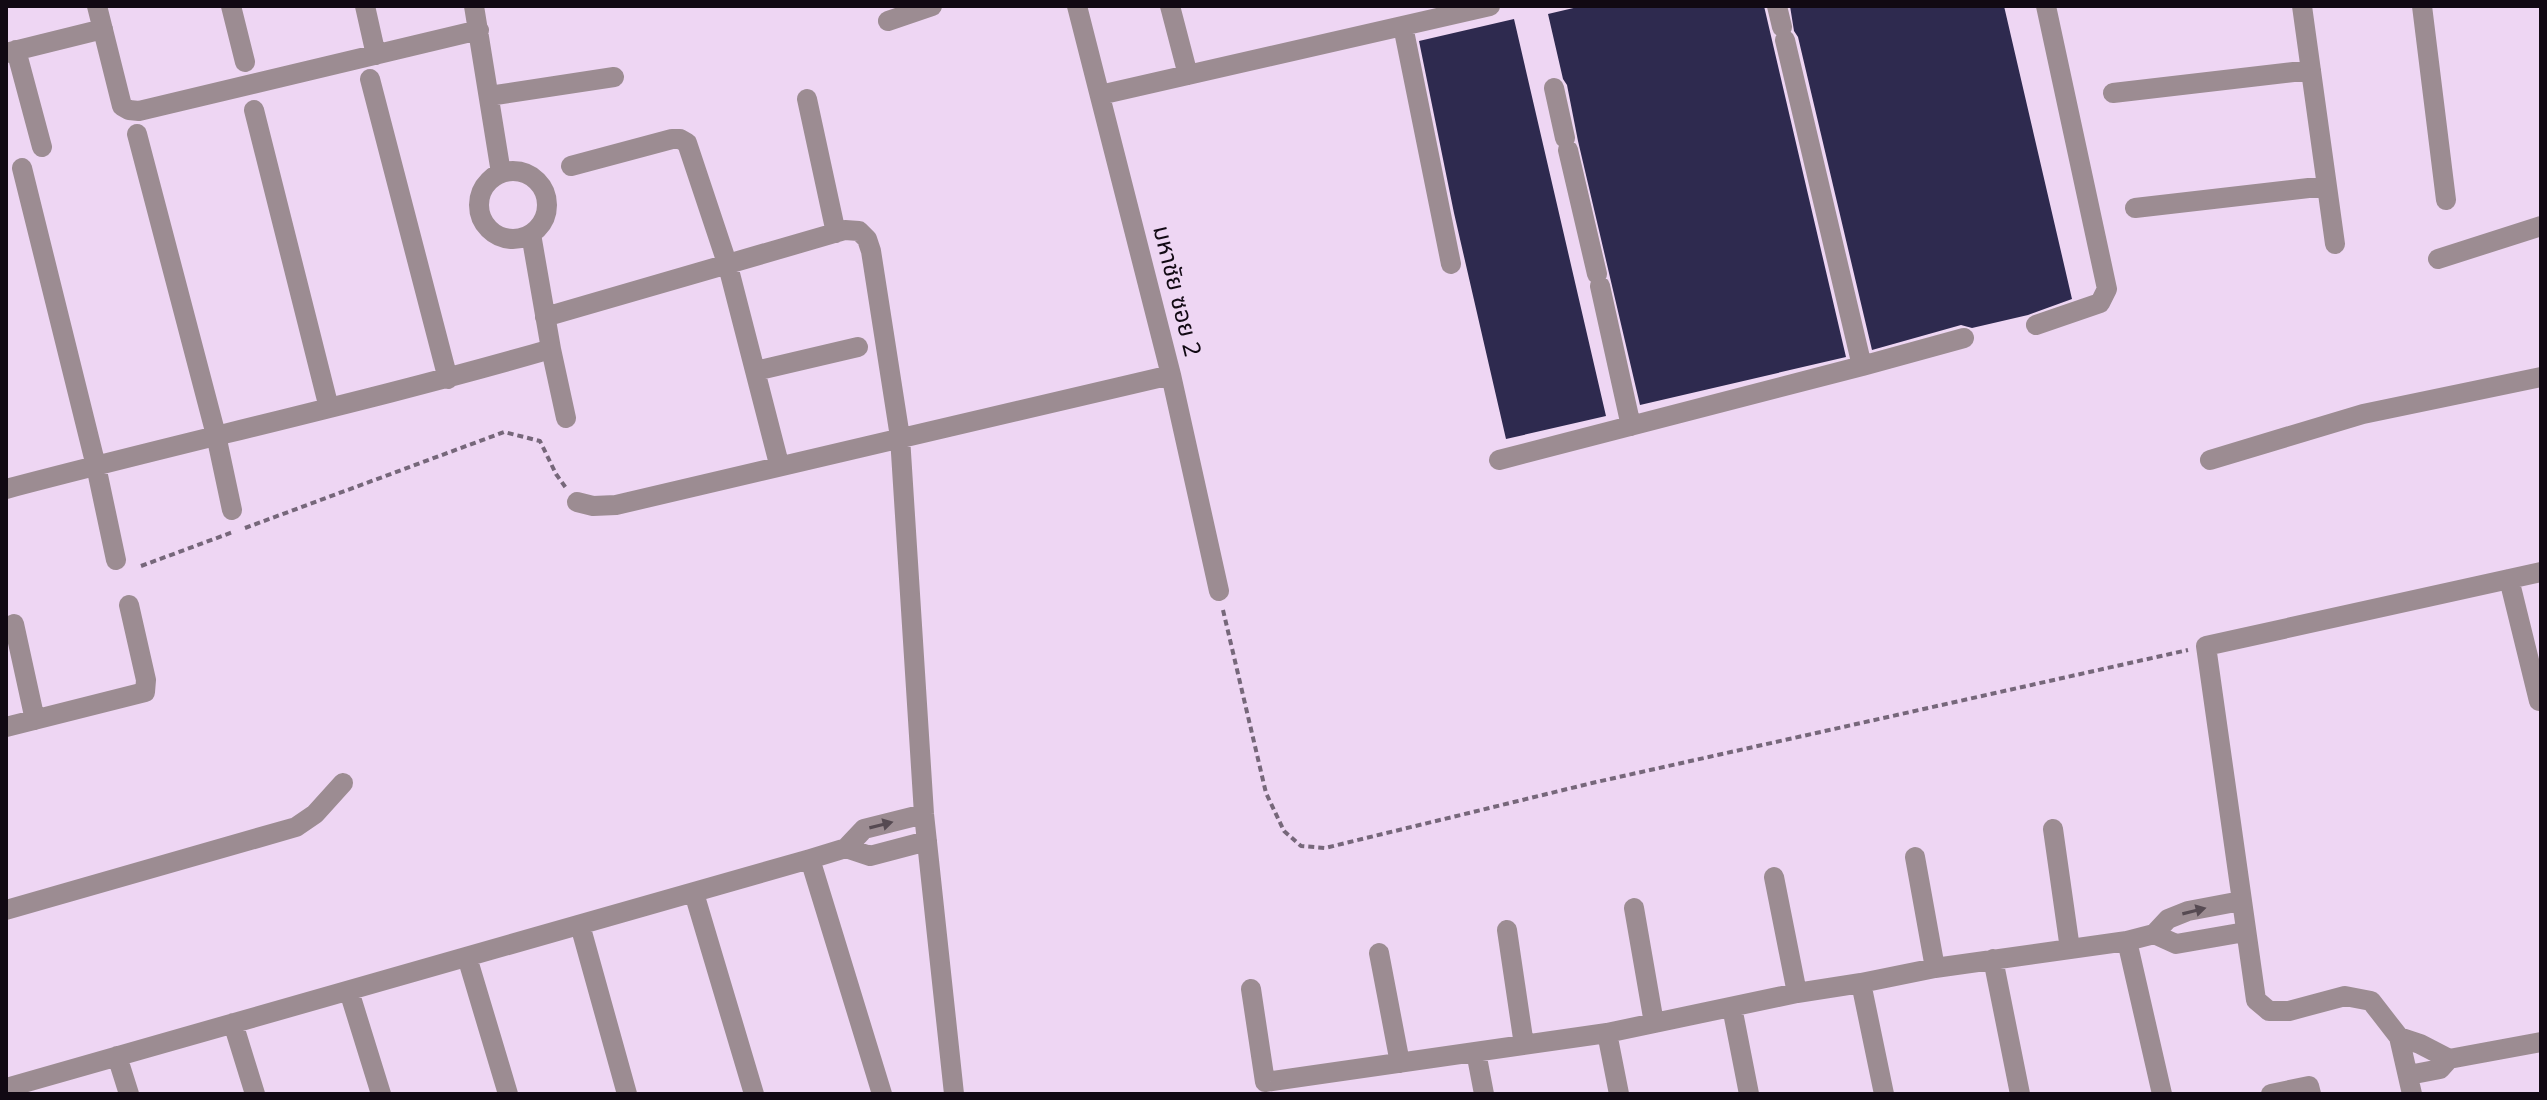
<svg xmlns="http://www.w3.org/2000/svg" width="2547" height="1100" font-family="'Noto Sans','Noto Sans Thai',sans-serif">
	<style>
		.building { fill: #2e2a4f }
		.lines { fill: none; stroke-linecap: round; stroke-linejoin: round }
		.path { stroke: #76677a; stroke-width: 4; stroke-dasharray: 6 4; stroke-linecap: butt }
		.minor { stroke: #9c8c92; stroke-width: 20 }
		.oneway { fill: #564a52 }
		.labels { text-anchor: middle; stroke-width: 8; stroke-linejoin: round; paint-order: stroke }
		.street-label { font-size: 24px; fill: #110913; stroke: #eed6f3 }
	</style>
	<rect width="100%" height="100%" fill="#eed6f3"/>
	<path class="building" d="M1582,6H1764L1846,357L1640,405L1578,141L1567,85L1563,79L1548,14Z
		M1790,6H2004L2072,299L2028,315L1972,328L1961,325L1872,350L1798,37L1794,31Z
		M1514,19L1606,416L1506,439L1454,213L1419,41Z"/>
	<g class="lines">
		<path class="path" d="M245,528L504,432L540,441L556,474L566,488
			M141,566L233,532
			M1223,610L1266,793L1284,831L1301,846L1325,848L1592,783L2188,650"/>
		<path class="minor" d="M97,6L122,106L129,110L139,111L479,30
			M231,6L245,62
			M365,6L376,55
			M474,6L501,173
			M1077,6L1171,375L1219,591
			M1170,6L1188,75
			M1777,6L1782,27
			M2302,6L2335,244
			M2422,6L2446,200
			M888,21L932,6
			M1403,26L1451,264
			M16,50L42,147
			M6,53L103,29
			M370,79L448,379
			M1554,88L1565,138
			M2113,93L2311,70
			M1100,95L1490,6
			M489,96L614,77
			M807,99L836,233
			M254,110L329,408
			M137,134L216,435L232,510
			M1568,150L1597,274
			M571,166L672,139H680L687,143L728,266L778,460
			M22,168L96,466L116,560
			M479 205a34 34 0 1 1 68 0a34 34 0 1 1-68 0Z
			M2135,208L2326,186
			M2438,259L2541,226
			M1600,286L1631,426
			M545,317L845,230L859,231L867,239L871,251L900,437L924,814L954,1094
			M2036,325L2100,303L2107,289L2046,6
			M551,349L566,418
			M1862,366L1964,338
			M756,371L858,347
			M1499,460L1862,366L1785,40
			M2210,460L2363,414L2541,377
			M6,489C187,441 371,401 551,349L531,234
			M577,502L593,506L616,505L1171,375
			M2509,579L2539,701
			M14,624L35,720
			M6,727L145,692L146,680L129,605
			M2053,829L2070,949
			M846,848L870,856L927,841
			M1915,857L1935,968
			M810,859L882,1094
			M1774,877L1797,993
			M694,893L754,1094
			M1634,908L1654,1023
			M6,910L296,827L315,814L343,783
			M580,925L627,1094
			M1507,930L1524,1045
			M2154,934L2176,944L2245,932
			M2127,941L2154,934L2168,919L2188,911L2241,901
			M1379,953L1400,1063
			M467,957L508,1094
			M1993,959L2020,1094
			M1861,983L1884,1094
			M1251,989L1265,1082L1607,1033L1797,993L1861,983L1935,968L2127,941L2162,1094
			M349,991L381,1094
			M1732,1007L1749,1094
			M233,1023L255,1094
			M1607,1033L1619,1094
			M2399,1037L2420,1044L2449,1059L2541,1042
			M1476,1052L1484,1094
			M117,1056L129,1094
			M2409,1075L2440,1069L2449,1059
			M6,1088L810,859L846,848L864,829L924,814
			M2271,1094L2309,1086L2311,1094
			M2412,1094L2399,1037L2371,1001L2345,996L2289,1011H2269L2256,1000L2206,646L2541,572"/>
	</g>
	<defs><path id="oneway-solid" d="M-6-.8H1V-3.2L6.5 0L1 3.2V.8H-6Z" transform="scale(2)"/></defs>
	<g class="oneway">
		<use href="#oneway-solid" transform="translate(881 825) rotate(-14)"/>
		<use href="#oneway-solid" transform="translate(2194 911) rotate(-14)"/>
	</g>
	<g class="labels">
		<g class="street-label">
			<text transform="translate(1177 291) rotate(76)" y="8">มหาชัย ซอย 2</text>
		</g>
	</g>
	<rect width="2547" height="1100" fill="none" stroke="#110913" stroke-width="16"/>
</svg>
